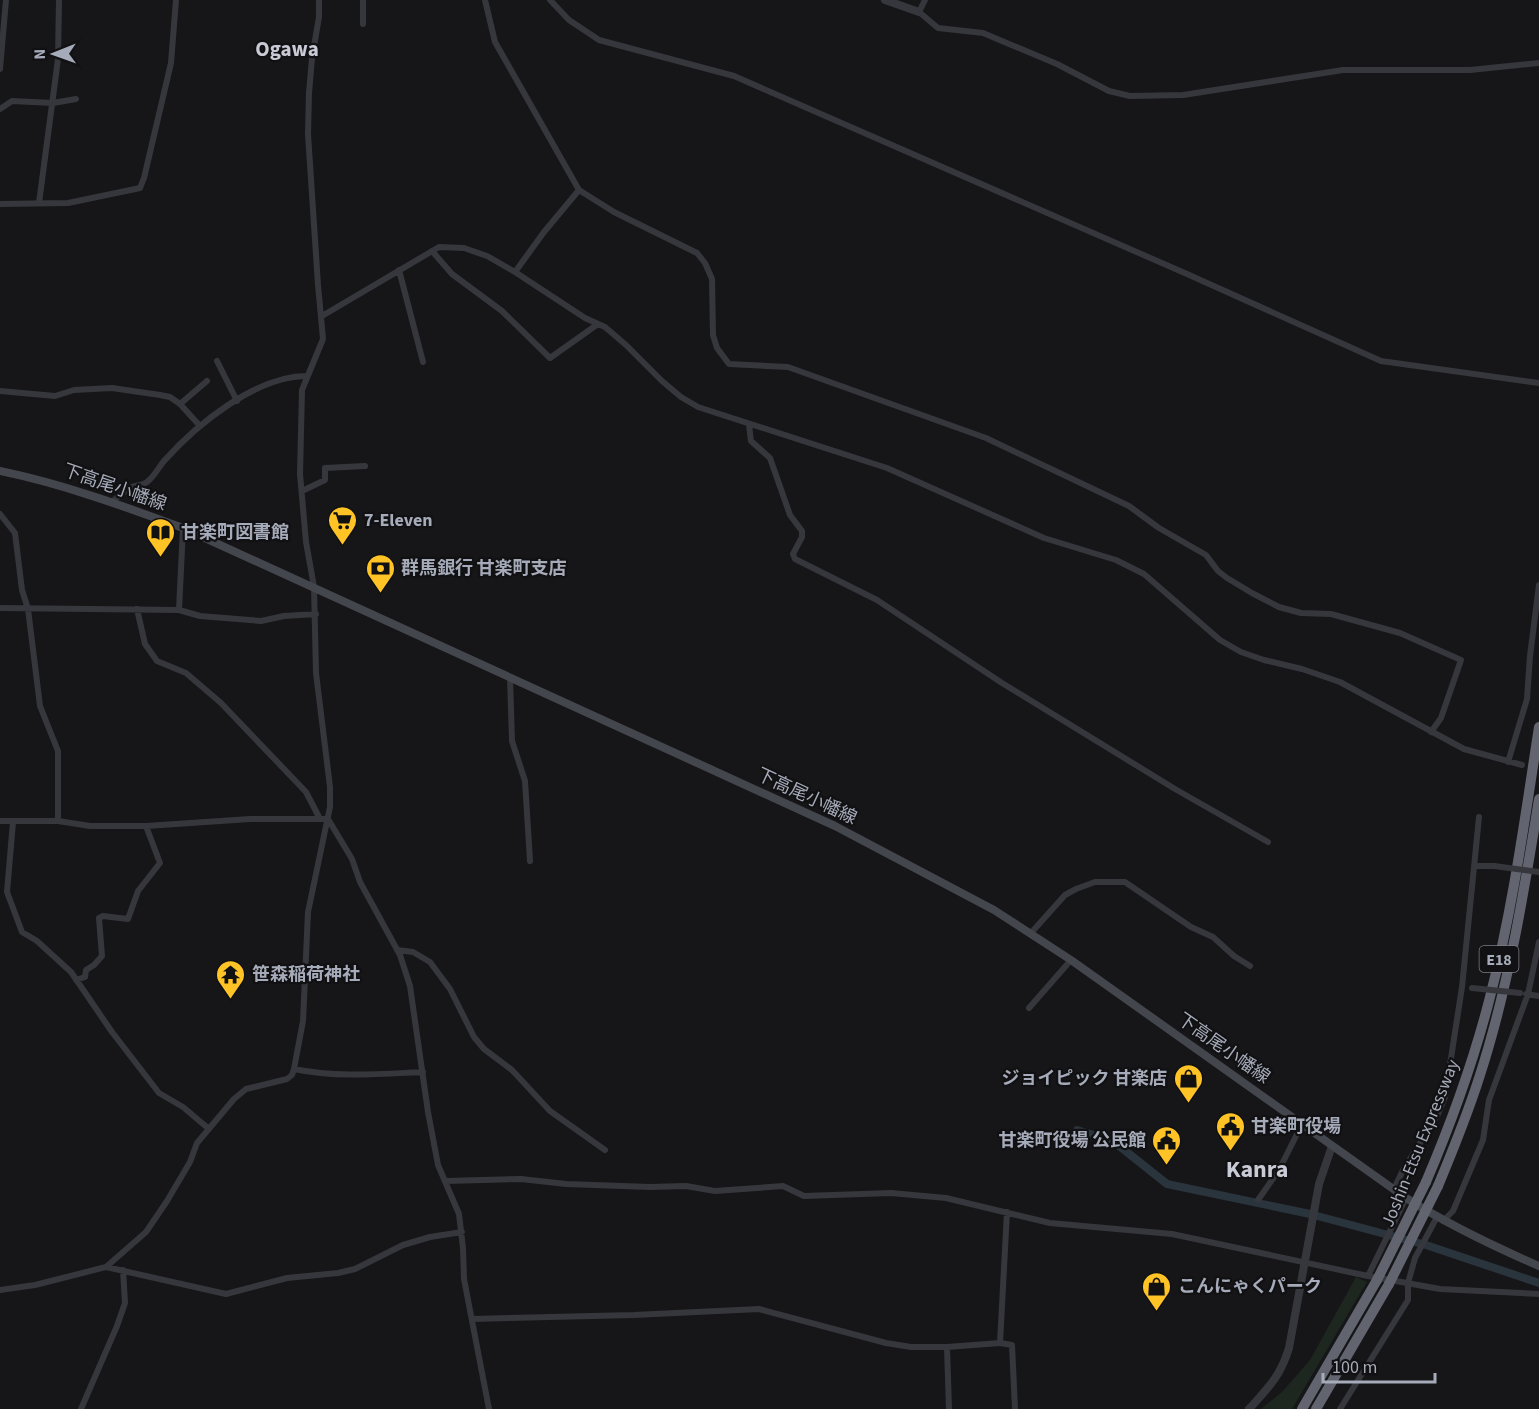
<svg xmlns="http://www.w3.org/2000/svg" width="1539" height="1409" font-family="'Source Sans 3','Noto Sans JP',sans-serif">
	<style>
		.green { fill: #1d261f }
		.lines { fill: none; stroke-linecap: round; stroke-linejoin: round }
		.canal { stroke: #2a343d; stroke-width: 8 }
		.minor { stroke: #36373d; stroke-width: 6 }
		.tertiary { stroke: #36373d; stroke-width: 8 }
		.secondary { stroke: #44464d; stroke-width: 8 }
		.motorway { stroke: #62646f; stroke-width: 10 }
		.minor-bridge { stroke: #36373d; stroke-width: 6 }
		.motorway-bridge { stroke: #62646f; stroke-width: 10 }
		.labels { text-anchor: middle; stroke-width: 4.5; stroke-linejoin: round; paint-order: stroke }
		.shield { fill: #111113; stroke: #797d87; stroke-width: 1.5 }
		.shield-label { font-size: 16px; font-weight: bold; fill: #a6abb9 }
		.street-label { font-size: 18px; fill: #a6abb9; stroke: #111113 }
		.poi-label { font-size: 18px; font-weight: bold; fill: #a6abb9; stroke: #111113; text-anchor: start }
		.quarter-label { font-size: 21px; font-weight: bold; fill: #c8cad5; stroke: #111113 }
		.district-label { font-size: 24px; font-weight: bold; fill: #c8cad5; stroke: #111113 }
	</style>
	<rect width="100%" height="100%" fill="#161618"/>
	<path class="green" d="M1356,1277L1367,1282L1292,1409H1261L1283,1391L1310,1360Z"/>
	<g class="lines">
		<path class="canal" d="M1077,1130L1113,1141L1167,1184L1310,1214L1426,1245L1539,1283"/>
		<path class="minor" d="M485,0L495,42L579,190L614,212L697,253L705,263L712,279L713,335L717,348L729,364L788,367L986,438L1129,506L1159,528L1206,555L1218,571L1227,578L1252,593L1279,607L1301,613L1331,614L1400,633L1461,660L1441,718L1431,732
			M550,0L569,20L599,40L734,76L1187,274L1381,361L1539,383
			M925,0L919,12L938,28L983,33L1057,64L1109,91L1130,96L1183,95L1343,70H1470L1539,63
			M363,24V0
			M0,69L6,0
			M0,109L12,101L53,103L76,99
			M39,203L58,59L59,0
			M0,204L68,203L140,188L144,178L171,63L176,0
			M432,251L452,274L502,311L550,358L598,324
			M399,270L423,362
			M515,272L544,232L579,190
			M322,316L439,247L464,248L487,256L515,272L585,318L605,327L626,345L662,381L681,397L698,407L887,468L1044,538L1116,560L1144,574L1220,640L1241,652L1264,660L1302,669L1340,682L1464,749L1522,765
			M217,361L237,401
			M0,391L55,396L74,390L112,388L160,395L170,397L180,404L200,426
			M180,404L207,381
			M749,425L751,441L770,458L790,515L802,531V537L793,554L795,559L877,600L1002,683L1175,789L1268,842
			M302,491L325,480V468L365,466
			M112,502C118,497 124,491 130,488C135,485 142,486 147,482C155,476 158,468 164,461C197,424 256,376 307,376
			M0,514L15,533L22,590L28,609L40,706L58,751V821
			M0,608L179,610L200,616L261,621L284,616L316,614
			M137,609L145,644L157,661L186,673L221,703L306,792L320,819
			M179,610L183,528
			M510,677L512,741L525,781L530,861
			M1508,762L1527,699L1530,656L1539,585
			M328,819L352,859L360,882L400,955L410,986L428,1112L438,1165L459,1214L463,1248L464,1279L489,1409
			M0,821H58L90,826H146L250,819H328
			M13,822L7,892L22,932L37,941L71,972L112,1032L159,1093L183,1107L209,1129
			M1475,866H1494
			M1031,933L1065,895L1076,889L1095,882H1125L1191,927L1213,937L1234,956L1250,966
			M397,950L413,952L430,962L450,989L474,1037L484,1049L512,1070L550,1111L605,1150
			M76,980L85,977L86,970L94,965L102,956L99,918L103,916L128,919L138,891L160,863L146,826
			M1526,994L1539,996
			M1029,1008L1071,960
			M294,1069C337,1078 380,1074 423,1072
			M446,1181L521,1179L566,1184L650,1187L686,1186L715,1191L783,1186L804,1196L891,1193L946,1198L1050,1223L1172,1234L1368,1276L1440,1289L1539,1294
			M1394,1189L1403,1170L1437,1116L1445,1097L1462,987L1479,817
			M1258,1200L1279,1170L1302,1124
			M1443,1221L1453,1211L1483,1140L1489,1100L1528,994L1539,942
			M106,1267L226,1294L287,1278L338,1273L355,1269L403,1245L430,1237L462,1232
			M1368,1276L1406,1198
			M0,1290L35,1285L106,1267L146,1232L167,1201L190,1162L197,1143L234,1099L246,1089L287,1079L292,1075L294,1069L303,1021L308,912L330,807V787L316,673L314,587L306,542L300,474L302,390L323,339L318,285L308,134L309,93L312,58L319,17V0
			M472,1319L634,1315L759,1309L886,1343L911,1347H947L1000,1343L1012,1345L1015,1409
			M1000,1343L1007,1212
			M947,1347L949,1409
			M81,1409L117,1326L125,1303L123,1270
			M1340,1409L1408,1300V1283L1415,1258L1437,1217"/>
		<path class="tertiary" d="M885,0L919,12
			M1249,1409C1269,1387 1280,1377 1289,1348L1319,1184L1332,1146"/>
		<path class="secondary" d="M0,471C63,484 123,506 183,528L835,826L994,910L1071,960L1406,1198C1449,1225 1493,1246 1539,1266"/>
		<path class="motorway" d="M1426,1182C1452,1121 1474,1060 1490,997C1513,908 1525,817 1539,727
			M1438,1186C1453,1150 1468,1113 1480,1075C1509,985 1524,892 1539,799
			M1302,1409L1377,1280
			M1316,1409L1389,1284"/>
		<path class="minor-bridge" d="M1494,866L1539,872
			M1472,988L1520,993"/>
		<path class="motorway-bridge" d="M1377,1280L1426,1182
			M1389,1284L1438,1186"/>
	</g>
	<defs>
		<symbol id="supermarket-pin" viewBox="-11 -11 22 30"><path d="M0 17L-7.5 6A9.5 9.5 0 1 1 7.5 6Z" fill="#ffc326" stroke="#111113"/><path d="M-6-5.5h2.5l.6 2H6L4.5 2H-2.5L-4.4-4H-6ZM-1.5 3.2a1.3 1.3 0 1 0 .1 0ZM3 3.2a1.3 1.3 0 1 0 .1 0Z" fill="#111"/></symbol>
		<symbol id="library-pin" viewBox="-11 -11 22 30"><path d="M0 17L-7.5 6A9.5 9.5 0 1 1 7.5 6Z" fill="#ffc326" stroke="#111113"/><path d="M-6-4Q-3-5.5-.7-3.5V5Q-3 3-6 4ZM6-4Q3-5.5 .7-3.5V5Q3 3 6 4Z" fill="#111"/></symbol>
		<symbol id="bank-pin" viewBox="-11 -11 22 30"><path d="M0 17L-7.5 6A9.5 9.5 0 1 1 7.5 6Z" fill="#ffc326" stroke="#111113"/><path d="M-6-4H6V4H-6ZM0-2.3a2.3 2.3 0 1 0 0 4.6a2.3 2.3 0 1 0 0-4.6Z" fill="#111"/></symbol>
		<symbol id="temple-pin" viewBox="-11 -11 22 30"><path d="M0 17L-7.5 6A9.5 9.5 0 1 1 7.5 6Z" fill="#ffc326" stroke="#111113"/><path d="M0-6L5-2H3V0L6.5 2.5H4V6H1.5V3h-3V6H-4V2.5H-6.5L-3 0V-2H-5Z" fill="#111"/></symbol>
		<symbol id="shop-pin" viewBox="-11 -11 22 30"><path d="M0 17L-7.5 6A9.5 9.5 0 1 1 7.5 6Z" fill="#ffc326" stroke="#111113"/><path d="M-5-2.5h2.3a2.7 3.5 0 0 1 5.4 0H5L5.5 6h-11ZM-1.5-2.5h3a1.5 2.3 0 0 0-3 0Z" fill="#111"/></symbol>
		<symbol id="civic-pin" viewBox="-11 -11 22 30"><path d="M0 17L-7.5 6A9.5 9.5 0 1 1 7.5 6Z" fill="#ffc326" stroke="#111113"/><path d="M-.6-6.5H3V-4.5H.6V-3L4-1V1h2V6H-6V1h2V-1L-.6-3ZM-1.2 2.5V6h2.4V2.5Z" fill="#111"/></symbol>
	</defs>
	<g fill-rule="evenodd">
		<use href="#supermarket-pin" x="326" y="504" width="33" height="45"/>
		<use href="#library-pin" x="144" y="516" width="33" height="45"/>
		<use href="#bank-pin" x="364" y="552" width="33" height="45"/>
		<use href="#temple-pin" x="214" y="958" width="33" height="45"/>
		<use href="#shop-pin" x="1172" y="1062" width="33" height="45"/>
		<use href="#civic-pin" x="1214" y="1110" width="33" height="45"/>
		<use href="#civic-pin" x="1150" y="1124" width="33" height="45"/>
		<use href="#shop-pin" x="1140" y="1270" width="33" height="45"/>
	</g>
	<g class="labels">
		<rect class="shield" x="1479.5" y="946" width="39" height="26" rx="4.5"/>
		<g class="shield-label">
			<text x="1499" y="965">E18</text>
		</g>
		<g class="street-label">
			<text transform="translate(115 487) rotate(19)" y="6">下高尾小幡線</text>
			<text transform="translate(807 796) rotate(25)" y="6">下高尾小幡線</text>
			<text transform="translate(1224 1048) rotate(35)" y="6">下高尾小幡線</text>
			<text transform="translate(1420 1143) rotate(-68)" y="6">Joshin-Etsu Expressway</text>
		</g>
		<g class="poi-label">
			<text x="364" y="526">7-Eleven</text>
			<text x="181" y="538">甘楽町図書館</text>
			<text x="401" y="574">群馬銀行 甘楽町支店</text>
			<text x="252" y="980">笹森稲荷神社</text>
			<text x="1167" y="1084" text-anchor="end">ジョイピック 甘楽店</text>
			<text x="1251" y="1132">甘楽町役場</text>
			<text x="1146" y="1146" text-anchor="end">甘楽町役場 公民館</text>
			<text x="1178" y="1292">こんにゃくパーク</text>
		</g>
		<g class="quarter-label">
			<text x="287" y="56">Ogawa</text>
		</g>
		<g class="district-label">
			<text x="1257" y="1177">Kanra</text>
		</g>
	</g>
	<g transform="translate(54 54) rotate(269)" stroke="#111113" stroke-width="4.5" paint-order="stroke">
	<path d="M0-4.5L10 22L0 15L-10 22Z" fill="#a6abb9"/>
	<text y="-9" font-size="16" font-weight="bold" text-anchor="middle" fill="#a6abb9">N</text>
	</g>
	<path d="M1323 1373v9h112v-9" fill="none" stroke="#a6abb9" stroke-width="3"/>
	<text x="1332" y="1373" font-size="18" fill="#a6abb9" stroke="#111113" stroke-width="4.5" paint-order="stroke">100 m</text>
</svg>
